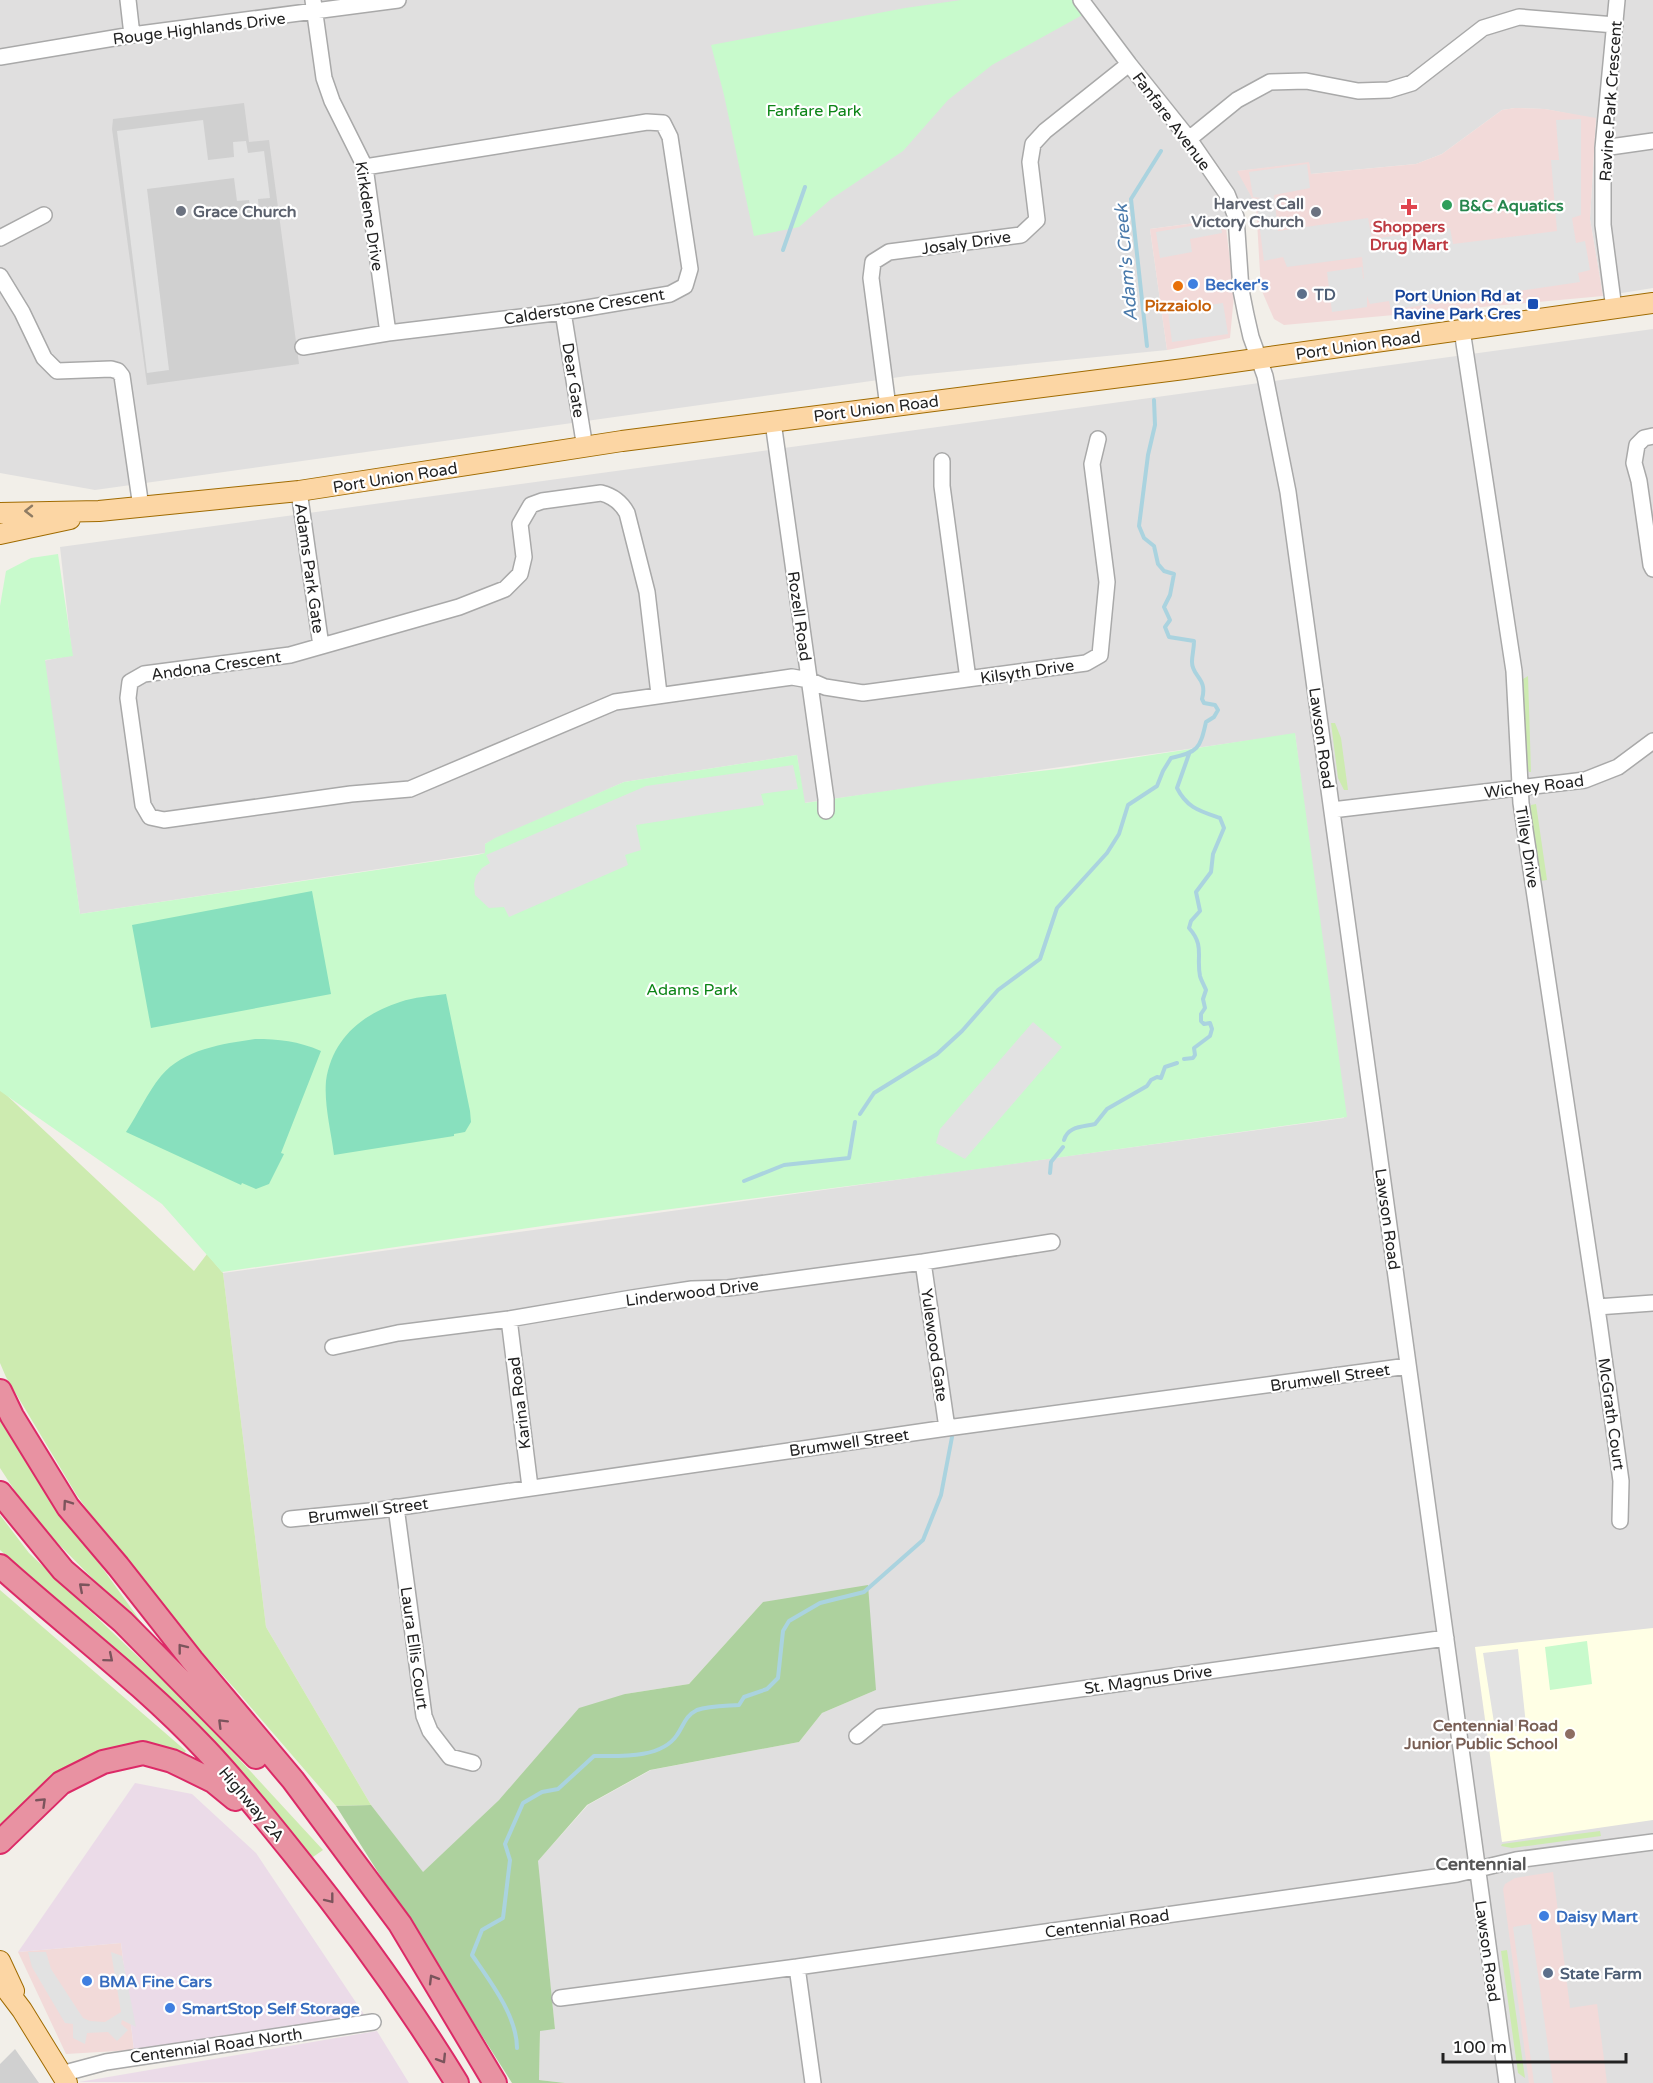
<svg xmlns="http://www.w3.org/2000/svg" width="1653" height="2083" font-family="'Varela Round',sans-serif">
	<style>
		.residential { fill: #e0dfdf }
		.commercial { fill: #f2dad9 }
		.industrial { fill: #ebdbe8 }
		.education { fill: #ffffe5 }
		.religious { fill: #d0d0d0 }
		.grass { fill: #cdebb0 }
		.forest { fill: #add19e }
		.park { fill: #c8facc }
		.pitch { fill: #88e0be }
		.parking { fill: #e2e2e2 }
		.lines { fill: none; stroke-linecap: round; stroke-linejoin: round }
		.stream { stroke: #aad3df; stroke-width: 4 }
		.minor-casing { stroke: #a9a9a9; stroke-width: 18 }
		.major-casing { stroke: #a06b00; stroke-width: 22 }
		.highway-casing { stroke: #dc2a67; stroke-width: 26 }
		.minor { stroke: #fff; stroke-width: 15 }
		.major { stroke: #fcd6a4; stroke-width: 20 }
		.highway { stroke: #e892a2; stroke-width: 22 }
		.oneway { stroke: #8f7c63 }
		.oneway2 { stroke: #7b545c }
		.leisure-dot { fill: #2e9e5b; stroke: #fff; stroke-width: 2 }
		.health-dot { fill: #e0444e; stroke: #fff; stroke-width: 2 }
		.worship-dot { fill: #6b7280; stroke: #fff; stroke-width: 2 }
		.shop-dot { fill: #3f7fe0; stroke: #fff; stroke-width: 2 }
		.food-dot { fill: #e8710a; stroke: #fff; stroke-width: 2 }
		.service-dot { fill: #5c6f8a; stroke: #fff; stroke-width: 2 }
		.transit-dot { fill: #1a4fb4; stroke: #fff; stroke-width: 2 }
		.education-dot { fill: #8d6e63; stroke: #fff; stroke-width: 2 }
		.labels { text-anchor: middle; stroke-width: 4.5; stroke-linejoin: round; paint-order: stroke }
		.street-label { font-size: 16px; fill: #222; stroke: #fff }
		.park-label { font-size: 16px; fill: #0c8416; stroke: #fff }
		.worship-label { font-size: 16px; font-weight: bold; fill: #5b616d; stroke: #fff; text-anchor: end }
		.leisure-label { font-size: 16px; font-weight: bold; fill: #27864d; stroke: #fff; text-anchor: start }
		.health-label { font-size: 16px; font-weight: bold; fill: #be3a42; stroke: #fff }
		.shop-label { font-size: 16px; font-weight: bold; fill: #366cbe; stroke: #fff; text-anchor: start }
		.service-label { font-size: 16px; font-weight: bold; fill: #4e5e75; stroke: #fff; text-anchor: start }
		.transit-label { font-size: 16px; font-weight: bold; fill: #164399; stroke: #fff; text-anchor: end }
		.food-label { font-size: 16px; font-weight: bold; fill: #c56008; stroke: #fff }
		.education-label { font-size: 16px; font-weight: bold; fill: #785e54; stroke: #fff; text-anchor: end }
		.water-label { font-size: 18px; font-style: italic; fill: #4a7aab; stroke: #fff }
		.neighbourhood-label { font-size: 18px; font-weight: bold; fill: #555; stroke: #fff }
	</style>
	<rect width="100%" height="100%" fill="#f2efe9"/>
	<path class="residential" d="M0,0H1653V288L1603,296L1590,219L1596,119L1545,109L1515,108L1502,110L1442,154L1416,164L1310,174L1309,163L1238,171L1256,205L1225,219L1150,229L1167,350L907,376L95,490L0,473Z
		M1653,329V2083H565L539,2080L540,2030L555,2029L537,1862L588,1805L651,1770L799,1742L822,1713L876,1690L763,1602L689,1684L625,1694L499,1800L423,1873L371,1805L266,1627L223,1273L1344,1118L1295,734L804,803L797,755L624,782L485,844V853L80,914L43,661L72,655L60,547Z"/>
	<path class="commercial" d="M1515,108L1545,109L1596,118L1590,219L1603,296L1284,325L1274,319L1261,289L1256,205L1237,171L1309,162L1311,174L1416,164L1442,154L1502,110Z
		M1225,219L1234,295L1230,338L1167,350L1150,229Z
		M1553,1872L1570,2008L1597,2004L1607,2083H1529L1503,1889L1505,1884L1515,1878Z
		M121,1943L134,2050L66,2054L18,1952Z"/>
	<path class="industrial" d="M135,1783L192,1794L256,1853L365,2016L134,2050L121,1943L18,1952Z
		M377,2031L409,2083L79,2082Z"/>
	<path class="education" d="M1653,1628V1820L1502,1842L1475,1647Z"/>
	<path class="religious" d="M244,103L249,142L269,140L299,364L147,385L112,129L113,119Z
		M15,2049L39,2083H0V2064Z"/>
	<path class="grass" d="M1528,676L1531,772H1529L1525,763L1523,679Z
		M1331,723H1335L1341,738L1348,790H1344L1338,778Z
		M1536,804L1547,880L1541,881L1530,809L1531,805Z
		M0,1089L194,1271L207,1254L223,1273L266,1627L371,1805L336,1806L236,1690L141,1585L76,1494L6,1377L0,1363Z
		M0,1411L57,1505L157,1644L32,1517L0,1468Z
		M0,1515L29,1553L193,1709L323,1850L313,1857L181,1709L0,1550Z
		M0,1590L186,1751L181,1758L113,1749L75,1762L0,1830Z
		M1600,1831L1601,1836L1512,1848L1501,1846L1502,1844Z
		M1507,1950L1525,2078L1518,2073L1501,1951Z"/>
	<path class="forest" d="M868,1585L876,1690L822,1713L799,1742L650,1770L587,1805L538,1861L555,2029L540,2031L539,2080L565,2083H512L336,1806L371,1805L423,1872L499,1800L579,1708L625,1694L689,1684L763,1602Z"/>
	<path class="park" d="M961,0H1078L1086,13L992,65L948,100L903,151L831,199L799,227L754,236L724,95L711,45L905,8Z
		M58,554L73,656L45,660L80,914L477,855L485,853V844L495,838L624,782L797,755L805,803L954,781L1067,768L1295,733L1347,1117L956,1172L563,1223L222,1272L162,1204L0,1091V606L6,571L31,558Z
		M1587,1641L1592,1684L1550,1690L1545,1647Z"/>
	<path class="pitch" d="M312,891L331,994L151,1028L132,925Z
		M446,994L470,1111L471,1122L465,1132L454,1134V1136L334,1155C331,1131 324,1105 326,1081C332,1039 362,1014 400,1002C414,997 431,996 446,994Z
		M255,1039C279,1039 298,1041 321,1051L281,1153L284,1154L269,1184L256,1189L242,1183L241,1185L126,1132C138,1114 147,1093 161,1076C184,1049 222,1044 255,1039Z"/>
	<path class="parking" d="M1581,119V215L1572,218L1576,243L1585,241L1590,270L1578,273L1580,282L1391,310L1389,301L1370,304L1367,296V307L1332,312L1327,272L1362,267L1363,278L1364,279L1362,257L1287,267L1283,257L1264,261L1256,199L1261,198L1253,197L1249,172L1307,164L1310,188L1274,195L1278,231L1368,218L1372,239L1450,228L1453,244L1557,231L1551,160H1559L1556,120Z
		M203,120L208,160L234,157L233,142L246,141L248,153L264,151L270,198L258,199L259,210L251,211L249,200L237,201L234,178L147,189L169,370L147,373L117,131Z
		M1220,221L1222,233L1190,239L1192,252L1160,258L1156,232Z
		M1223,303L1228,334L1172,342L1168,311Z
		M793,765L798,789L761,794L764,805L636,825L641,850L625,855L628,865L509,917L504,907L489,908L475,895L474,884L476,876L482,868L490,863L486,855L646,786Z
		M1033,1022L1062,1047L965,1159L936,1143L940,1129Z
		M1518,1649L1526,1725L1495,1729L1483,1653Z
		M1531,1924L1553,2083H1534L1513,1927Z
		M28,1952H46L51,1969L83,2018L90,2021L105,2022L121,2012L111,1952L122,1956L136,2027L122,2020L121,2024L128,2030L117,2041L108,2032L87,2033L85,2044L73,2038V2024L65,2023L32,1967Z"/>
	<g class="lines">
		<path class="stream" d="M783,250L805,187
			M1147,346L1131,199L1161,151
			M1184,1059L1193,1058L1195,1055L1194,1048L1210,1036L1212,1029L1210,1023L1204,1024L1201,1021V1014L1205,1008L1203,999L1206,990C1204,985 1201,980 1200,976C1196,956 1205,946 1189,928L1191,921L1200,911L1196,892L1211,872L1213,854L1224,828L1220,818C1200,811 1187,808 1177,788L1189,754
			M860,1114L874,1093L937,1054L962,1031L998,990L1040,959L1057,908L1107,853L1119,834L1128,805L1157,786L1163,771L1171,758C1198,752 1200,749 1206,722L1214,717L1218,710L1215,705L1204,703L1202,699C1208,678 1192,677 1192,662C1192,655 1194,649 1194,641L1169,637L1165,627L1170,620L1164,607L1170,595L1174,574L1164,571L1158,564L1154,546L1144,538L1139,526L1148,455L1155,425L1154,400
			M1064,1140C1068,1126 1083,1127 1095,1124L1107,1109L1147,1086L1151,1080L1157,1077L1161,1078L1165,1067L1177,1063
			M1050,1173L1051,1162L1063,1147
			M744,1181L784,1165L849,1158L855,1122
			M517,2048C517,2016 490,1981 472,1955L482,1930L503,1918L510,1860L505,1844L523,1803L542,1792L558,1789L594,1756C619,1756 661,1759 677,1735C684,1725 685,1716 697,1710C709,1706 727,1706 739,1705L744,1697L767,1689L778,1678L783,1631L789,1621L820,1603L864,1592L923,1540L941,1495L952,1437"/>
		<defs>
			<path id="minor" d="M128,0L132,35
				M313,0L324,78L332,101L365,167L388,333
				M1081,0L1129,64L1189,139L1227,194L1236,217L1241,290L1246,315L1251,337L1265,376L1288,492L1507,2083
				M0,57L132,35L398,0
				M1189,139L1237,100L1270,82L1306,81L1358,91L1389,90L1412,83L1483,28L1519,17L1615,25
				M1603,148L1653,141
				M0,238L44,215
				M0,276L22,312L44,358L57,371L111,369L118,371L122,376L141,507
				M1614,309L1603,225V148L1617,0
				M563,312L585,448
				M1462,330L1514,671L1521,803L1599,1322L1621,1481L1620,1521
				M303,347L388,333L563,312L670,294L685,286L690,269L670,137L663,123L647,122L365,167
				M888,407L871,278L873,262L889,252L1021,235L1037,220L1030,162L1033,144L1045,131L1129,64
				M773,422L826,799V811
				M1653,436L1644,438L1637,445L1634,463L1639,481L1651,565L1653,569
				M942,461V486L968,679
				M299,491L321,646
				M659,694L647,592L627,513C621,502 613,496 601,493L542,501L531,505L520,524L524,557L520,574L505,589L459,607L290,655L144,674L130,682L128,698L143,805L150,817L164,820L351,794L410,789L615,702L792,677L809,680L825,687L863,693L1086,663L1100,655L1107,582L1092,464L1098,439
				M1332,810L1585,780L1618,767L1653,741
				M923,1262L947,1428
				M1597,1307L1653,1303
				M509,1319L530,1487
				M333,1347L398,1333L509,1319L632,1298L692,1289L728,1288L923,1262L1052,1242
				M396,1507L424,1716L430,1731L450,1757L473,1763
				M290,1519L380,1510L947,1428L1408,1366
				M857,1736L880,1717L1446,1638
				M797,1967L813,2083
				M560,1998L797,1967L1457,1874L1516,1860L1653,1842
				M61,2074L106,2062L373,2022"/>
			<path id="major" d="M0,513L99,511L299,491L622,441L1184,369L1653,303
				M0,534L70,519
				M0,1961L14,1991
				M0,1981L22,2010L67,2083"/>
			<path id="highway" d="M0,1391L12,1416L68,1507L118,1566L192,1660L293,1780L400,1924L495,2083
				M0,1493L63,1570L123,1622L256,1757
				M0,1566C69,1628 143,1683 206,1750C237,1783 266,1819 294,1854C353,1927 408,2003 457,2083
				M0,1842L61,1783L103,1762L143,1753L172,1761L213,1781L235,1799"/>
		</defs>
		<use href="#minor" class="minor-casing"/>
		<use href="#major" class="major-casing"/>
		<use href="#highway" class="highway-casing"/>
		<use href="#minor" class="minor"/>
		<use href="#major" class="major"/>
		<use href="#highway" class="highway"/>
	</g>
	<defs><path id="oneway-chevron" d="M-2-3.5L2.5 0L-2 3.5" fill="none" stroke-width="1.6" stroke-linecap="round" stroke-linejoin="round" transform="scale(1.5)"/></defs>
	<use class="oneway" href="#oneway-chevron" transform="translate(29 511) rotate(180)"/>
	<g class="oneway2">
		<use href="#oneway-chevron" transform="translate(67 1504) rotate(-125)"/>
		<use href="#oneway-chevron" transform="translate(83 1587) rotate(-139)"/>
		<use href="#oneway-chevron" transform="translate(182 1648) rotate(-128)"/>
		<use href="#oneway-chevron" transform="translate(109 1658) rotate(40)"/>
		<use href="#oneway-chevron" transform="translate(222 1723) rotate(-135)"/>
		<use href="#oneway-chevron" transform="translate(42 1802) rotate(-44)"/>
		<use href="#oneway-chevron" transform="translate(330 1899) rotate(52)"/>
		<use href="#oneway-chevron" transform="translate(433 1979) rotate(-121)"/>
		<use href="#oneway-chevron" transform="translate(442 2059) rotate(58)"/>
	</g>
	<circle class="leisure-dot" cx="1447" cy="205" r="6"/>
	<path class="health-dot" d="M1406 198h6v6h6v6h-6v6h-6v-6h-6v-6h6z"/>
	<g class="worship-dot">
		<circle cx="181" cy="211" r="6"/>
		<circle cx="1316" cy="212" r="6"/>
	</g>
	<g class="shop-dot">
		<circle cx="1193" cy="284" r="6"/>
		<circle cx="1544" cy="1916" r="6"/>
		<circle cx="87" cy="1981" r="6"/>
		<circle cx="170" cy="2008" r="6"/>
	</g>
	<circle class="food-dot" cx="1178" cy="286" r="6"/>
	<g class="service-dot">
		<circle cx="1302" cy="294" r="6"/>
		<circle cx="1548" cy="1973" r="6"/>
	</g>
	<rect class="transit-dot" x="1527" y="298" width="12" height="12" rx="3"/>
	<circle class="education-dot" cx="1570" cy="1734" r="6"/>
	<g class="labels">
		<g class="street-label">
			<text transform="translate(199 28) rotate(-7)" y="6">Rouge Highlands Drive</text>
			<text transform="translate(1610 101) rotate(-86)" y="6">Ravine Park Crescent</text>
			<text transform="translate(1172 121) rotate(53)" y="6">Fanfare Avenue</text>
			<text transform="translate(370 216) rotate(81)" y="6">Kirkdene Drive</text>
			<text transform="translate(966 242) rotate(-8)" y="6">Josaly Drive</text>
			<text transform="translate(584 306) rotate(-9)" y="6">Calderstone Crescent</text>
			<text transform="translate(1358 345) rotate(-8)" y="6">Port Union Road</text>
			<text transform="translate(574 380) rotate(81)" y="6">Dear Gate</text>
			<text transform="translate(876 408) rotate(-7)" y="6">Port Union Road</text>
			<text transform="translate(395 477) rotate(-9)" y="6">Port Union Road</text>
			<text transform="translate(310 568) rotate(82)" y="6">Adams Park Gate</text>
			<text transform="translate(800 616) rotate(82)" y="6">Rozell Road</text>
			<text transform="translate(216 665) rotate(-8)" y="6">Andona Crescent</text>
			<text transform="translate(1027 671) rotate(-8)" y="6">Kilsyth Drive</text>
			<text transform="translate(1322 738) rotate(82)" y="6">Lawson Road</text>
			<text transform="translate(1534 786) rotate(-7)" y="6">Wichey Road</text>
			<text transform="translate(1528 847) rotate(81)" y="6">Tilley Drive</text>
			<text transform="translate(1388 1219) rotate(82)" y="6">Lawson Road</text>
			<text transform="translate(692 1292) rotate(-7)" y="6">Linderwood Drive</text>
			<text transform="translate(935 1345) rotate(82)" y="6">Yulewood Gate</text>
			<text transform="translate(1330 1377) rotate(-8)" y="6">Brumwell Street</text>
			<text transform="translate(519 1403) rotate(-97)" y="6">Karina Road</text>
			<text transform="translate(1612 1414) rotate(82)" y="6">McGrath Court</text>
			<text transform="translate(849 1442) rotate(-8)" y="6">Brumwell Street</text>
			<text transform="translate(368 1510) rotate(-7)" y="6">Brumwell Street</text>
			<text transform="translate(415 1648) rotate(82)" y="6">Laura Ellis Court</text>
			<text transform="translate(1148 1679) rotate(-8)" y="6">St. Magnus Drive</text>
			<text transform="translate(252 1804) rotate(50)" y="6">Highway 2A</text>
			<text transform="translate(1107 1923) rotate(-8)" y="6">Centennial Road</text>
			<text transform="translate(1488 1951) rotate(82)" y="6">Lawson Road</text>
			<text transform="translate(216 2045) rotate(-8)" y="6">Centennial Road North</text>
		</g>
		<g class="park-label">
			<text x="814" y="116">Fanfare Park</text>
			<text x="692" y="995">Adams Park</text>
		</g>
		<g class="worship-label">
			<text x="1304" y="209">Harvest Call<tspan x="1304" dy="18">Victory Church</tspan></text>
			<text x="193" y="217" text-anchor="start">Grace Church</text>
		</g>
		<g class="leisure-label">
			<text x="1459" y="211">B&amp;C Aquatics</text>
		</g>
		<g class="health-label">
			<text x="1409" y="232">Shoppers<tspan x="1409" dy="18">Drug Mart</tspan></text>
		</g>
		<g class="shop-label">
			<text x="1205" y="290">Becker's</text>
			<text x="1556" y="1922">Daisy Mart</text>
			<text x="99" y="1987">BMA Fine Cars</text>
			<text x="182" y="2014">SmartStop Self Storage</text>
		</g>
		<g class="service-label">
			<text x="1314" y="300">TD</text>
			<text x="1560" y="1979">State Farm</text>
		</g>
		<g class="transit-label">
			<text x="1521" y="301">Port Union Rd at<tspan x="1521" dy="18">Ravine Park Cres</tspan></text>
		</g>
		<g class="food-label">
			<text x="1178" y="311">Pizzaiolo</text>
		</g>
		<g class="education-label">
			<text x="1558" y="1731">Centennial Road<tspan x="1558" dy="18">Junior Public School</tspan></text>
		</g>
		<g class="water-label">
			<text transform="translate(1126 263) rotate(-95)" y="6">Adam's Creek</text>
		</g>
		<g class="neighbourhood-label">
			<text x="1481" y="1870">Centennial</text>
		</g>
	</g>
	<path d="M1443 2053v9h183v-9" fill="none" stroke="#222222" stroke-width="3"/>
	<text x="1452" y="2053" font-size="18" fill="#222222" stroke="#ffffff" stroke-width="4.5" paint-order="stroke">100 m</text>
</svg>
